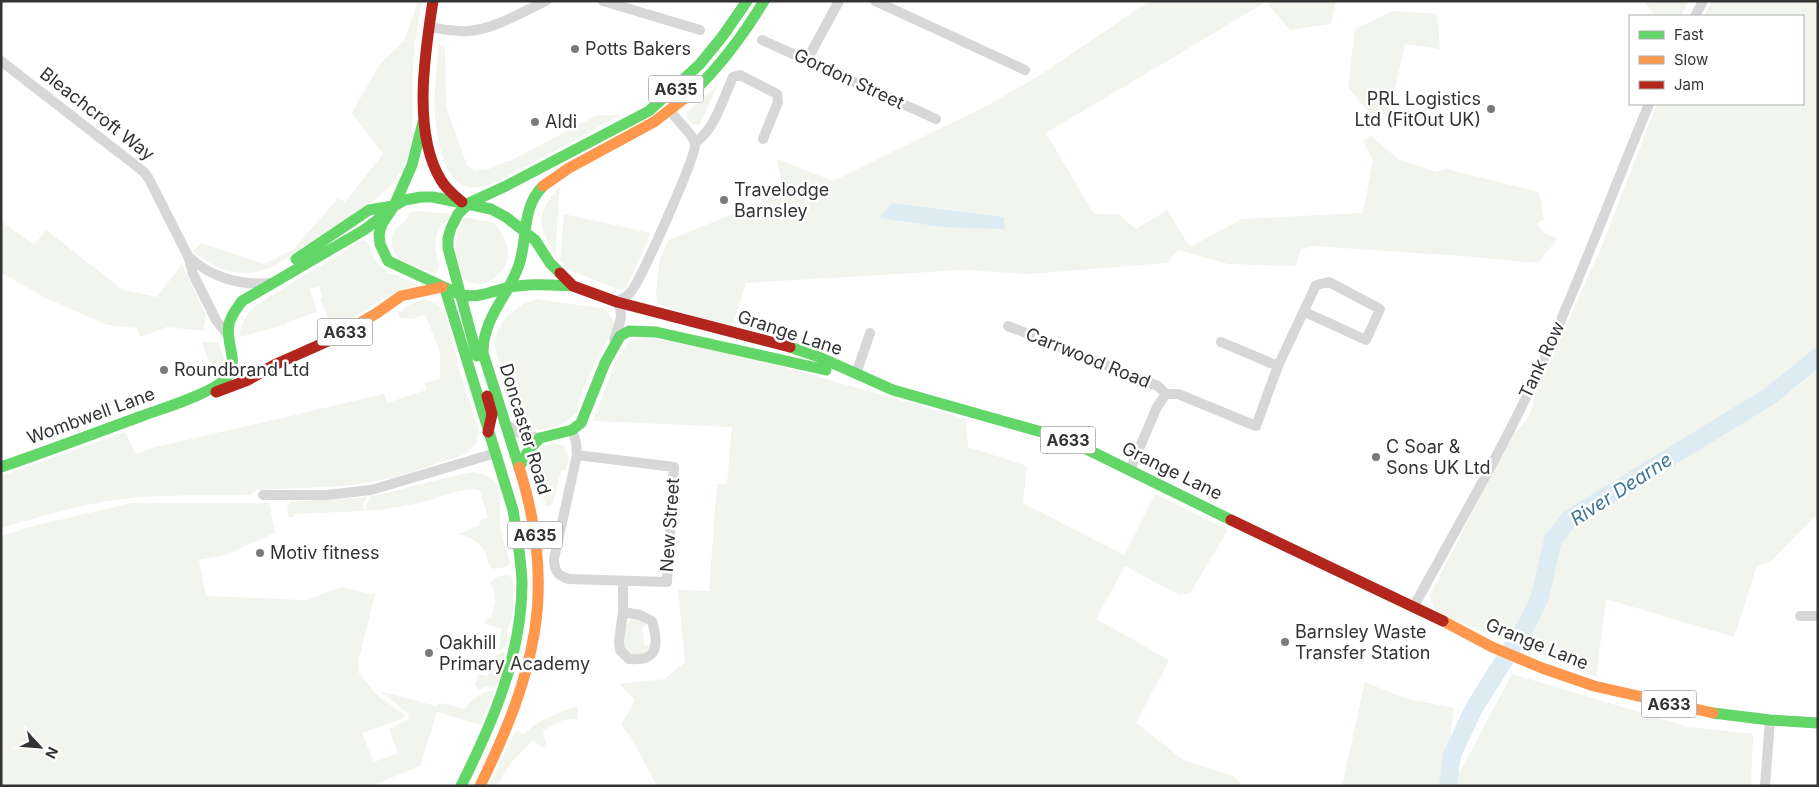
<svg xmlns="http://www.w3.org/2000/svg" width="1819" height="787" font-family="Inter,sans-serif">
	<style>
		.green { fill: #f1f5ed; fill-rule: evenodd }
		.water { fill: #ddebf3 }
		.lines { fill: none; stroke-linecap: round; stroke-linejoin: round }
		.river { stroke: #ddebf3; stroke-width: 18 }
		.street { stroke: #d7d7d7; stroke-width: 10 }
		.fast { stroke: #63d668; stroke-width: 11 }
		.slow { stroke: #ff974d; stroke-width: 11 }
		.jam { stroke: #b3261e; stroke-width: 11 }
		.poi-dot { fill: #7a7a7a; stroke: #fff; stroke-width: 2 }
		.labels { text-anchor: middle; stroke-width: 5; stroke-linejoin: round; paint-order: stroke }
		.shield { fill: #fff; stroke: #707070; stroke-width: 1 }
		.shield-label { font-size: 16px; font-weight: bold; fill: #333 }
		.poi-label { font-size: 18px; fill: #333; stroke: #fff; text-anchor: start }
		.street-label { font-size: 18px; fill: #333; stroke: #fff }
		.water-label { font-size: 19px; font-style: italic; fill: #3f7597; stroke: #fff }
	</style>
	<rect width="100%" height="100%" fill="#fff"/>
	<path class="green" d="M418,1H422C419,23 414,44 413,66C409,121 426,159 376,199L271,268C265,269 258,272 252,273C230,275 208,265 193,251L201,243L264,264L294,249L338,198L345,202L383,154L352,113L379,65L404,41Z
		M1149,1H1336L1331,24L1290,30L1266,2L1046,133L1094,214H1118L1136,229L1167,210L1190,247L1242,219L1363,213L1373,160L1363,141L1371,136L1398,159L1436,172L1446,169L1539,192L1544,220L1537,223L1543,233L1558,238L1538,263L1462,256L1313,246L1301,249L1296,266L1228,264L1178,250L1167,263L1028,274L963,270L746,283L732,328L657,304L656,293L660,258L669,240L784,193L777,159L833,181L988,105L1042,74ZM892,203L1004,217L942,227L880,218Z
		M1644,1H1689L1681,16H1655Z
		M1712,1H1818V367L1803,364L1767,392L1566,517L1547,540L1534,596L1522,626L1509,642L1452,619L1435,610L1430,595L1512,435C1523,427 1535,410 1534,396L1601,248L1657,104H1803V16H1704Z
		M1392,11L1437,14L1440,49L1405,44L1389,115L1369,113L1348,87L1355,29Z
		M439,44L445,48L446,107L467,165L475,171L489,169L507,161H510L597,115H621L495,183C467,193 453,186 443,158C430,116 435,87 439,44Z
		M718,85L701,122L698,125C690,124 686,119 687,112Z
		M560,186L555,255C537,222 535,216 560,186Z
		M419,211L451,214L450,220L442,224L437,234L435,247L439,266L436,274C414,266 383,261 394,230L405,221L410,212Z
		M564,214L651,233L626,288L620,290L567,269L560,261Z
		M465,217L494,223C502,232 508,242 508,255C508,268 493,283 480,284C473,284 467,281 461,278L455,254L457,233Z
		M1,221L34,245L46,230L123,290L157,297L182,264L206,315L203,331L167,327L140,337L137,328L107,325L46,298L1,273Z
		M363,240L368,243L374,259L389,274H394L419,285C385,291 360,316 331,332L329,327L330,323L320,299L323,298L319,286L310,289L317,312L287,322L284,325L239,337C241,323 246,315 256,305Z
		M424,299L433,302L440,307L446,316L461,376L479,431L476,444L466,454L393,478L345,486L257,490L249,495C199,496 147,493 97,503C64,509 33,519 1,528V476L125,432L136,454L152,448L384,394L387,403L426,390L424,383L440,379V352L425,314L413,319L400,318L398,313L412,303Z
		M537,299L606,309L615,324C604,345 593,367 583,389C580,396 580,405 577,411C567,426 536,436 521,424C519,422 517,418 515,415L494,344L499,328L508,315L523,304Z
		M651,337L763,361L966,419L968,447L1027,466L1023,503L1124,555L1155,494L1228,530L1190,593L1179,595L1125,566L1096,619L1169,660L1136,723L1183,760L1233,776L1244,786H657L630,736L621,725L635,700L619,684L665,679L685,662L678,590L709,591L717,484H727L732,427L593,421L616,360L630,340Z
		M202,342H219L226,367L222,375L214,378Z
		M1818,369V513L1770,562L1757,566L1734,637L1606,599L1596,677L1521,646L1544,603L1557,544L1584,518L1657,475L1796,387Z
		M550,444H557L563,446L569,458L566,470H561L553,504L546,506L541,491L530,471L529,463L538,449Z
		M473,472C509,476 497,503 501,529C503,540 507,552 510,563L506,567L493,569C488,565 488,560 486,555C482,542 470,537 458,534L478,526L481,519L488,518L480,491C463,485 443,498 426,501C407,506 387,509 367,511V504L371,496C405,490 438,478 473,472Z
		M367,497L363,504L364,511L294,514V517H289C286,512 287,506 290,502Z
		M132,503H269L275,533L225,555L199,560L206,596L307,600L341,587L375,595L359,659L358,672L378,696L405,715L404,718L362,733L374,762L398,753L389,729L408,720L409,714L380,691L436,706L440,703L465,709C469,700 485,690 494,691L481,725L437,712L420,766L371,786H1V536L37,525Z
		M507,575L513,578V614L508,630L507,646L498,652L502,629L485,624L487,617L491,618C495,603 499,597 490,583L496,577Z
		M634,618L643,620L647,623L642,629L645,647L651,643L650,649L641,656L629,654L624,647C625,637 624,622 634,618Z
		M502,652L506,653L496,688L486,687L479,690L475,685L478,674L488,676L493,657Z
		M1512,674L1689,727L1753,734L1751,786H1455L1456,779Z
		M1365,682L1407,699L1454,708L1444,786H1342Z
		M577,706L578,719L563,720L543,731L546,744L543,748L533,740L510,764L497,786H489L516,730L524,734C539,719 558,713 577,706Z"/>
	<path class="water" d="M892,203L1004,217L1005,229L942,227L879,218Z"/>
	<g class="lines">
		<path class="river" d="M1448,786L1452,755L1474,708L1527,624L1540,597L1553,540L1569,519L1770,396L1818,357"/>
		<path class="street" d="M603,1L700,30
			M875,1L1025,70
			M1695,16L1703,1
			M429,27C441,29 455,32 468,31C495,29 522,12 546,1
			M762,40L936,119
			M807,60L839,1
			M1,61L144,172L149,179L188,256L193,274L216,320L227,334
			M695,143C715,129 723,99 733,77L740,75L777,94L778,102L763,139
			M189,257C210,277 241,286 270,283
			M1008,326L1158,386L1166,394
			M614,339C619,325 625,315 617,302C621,299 626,297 630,293C640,282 695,159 695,145C695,136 676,119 670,111
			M1221,342L1278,366
			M856,374L870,333
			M507,425L522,435L540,438
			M572,430L576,442L577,455L554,559C554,571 558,576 569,579L667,582L674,467L577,455
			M1130,470L1157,407L1166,394H1178L1256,426L1278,366L1316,285L1329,282L1380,309L1366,340L1305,312
			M263,495H326L371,490L496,453
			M1414,606C1456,529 1501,452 1538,373C1578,284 1612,193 1649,104
			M623,612L619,642L620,650L629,659C658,662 659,645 652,621L640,615L623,612V581
			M1800,616H1818
			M1765,786L1770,720"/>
		<path class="fast" d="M694,91C722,64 744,34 764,1
			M394,206L412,165L423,122
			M296,259L369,210L393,206
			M560,273L550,263L535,240L506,217L491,209L433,197H421L405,200L394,206L382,224L379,234L380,244L388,261L461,295C481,298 488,292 507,288C528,283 551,285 573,286
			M445,289L513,510C517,534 521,558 522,582C522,655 493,722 461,786
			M790,347L819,357L893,390L1066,439L1231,520
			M477,356L448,248V238L451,228L458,214L469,203L506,186L649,111L700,64L722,37L747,1
			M1,467C48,451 95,433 142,416C161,409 217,392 228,376C239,359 225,342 229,324C231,315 237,308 242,301L364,230L388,212
			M519,467L483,353C483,317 508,297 519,265C528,238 521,208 543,186
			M519,468L529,449L540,438L572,430L581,423L605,363L620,336L629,331L656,332L826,370
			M1713,713L1770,720L1818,723"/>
		<path class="slow" d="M543,186L569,168L654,122L694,91
			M346,331L377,313L401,296L442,287
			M1443,621L1492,647L1542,668L1594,686L1713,713
			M480,786C535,673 558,590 519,467"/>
		<path class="jam" d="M433,1C425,52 412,133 441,180C446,189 454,195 462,202
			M560,273L573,286L617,302L790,347
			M216,392L248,380L274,365L328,341L346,331
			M487,396L492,414L488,432
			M1231,520L1443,621"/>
	</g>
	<g class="poi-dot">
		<circle cx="575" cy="49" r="5"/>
		<circle cx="1491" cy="109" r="5"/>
		<circle cx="535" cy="122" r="5"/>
		<circle cx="724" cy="200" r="5"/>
		<circle cx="164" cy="370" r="5"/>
		<circle cx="1376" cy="457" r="5"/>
		<circle cx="260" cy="553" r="5"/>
		<circle cx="1285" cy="642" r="5"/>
		<circle cx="429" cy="653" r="5"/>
	</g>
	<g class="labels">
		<g class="shield">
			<rect x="648.5" y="75.5" width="55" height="27" rx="4"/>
			<rect x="317.5" y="318.5" width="55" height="27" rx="4"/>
			<rect x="1040.5" y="426.5" width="55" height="27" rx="4"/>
			<rect x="507.5" y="521.5" width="55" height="27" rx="4"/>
			<rect x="1641.5" y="690.5" width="55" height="27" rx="4"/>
		</g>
		<g class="shield-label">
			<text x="676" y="95">A635</text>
			<text x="345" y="338">A633</text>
			<text x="1068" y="446">A633</text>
			<text x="535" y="541">A635</text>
			<text x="1669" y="710">A633</text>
		</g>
		<g class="poi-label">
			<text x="585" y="55">Potts Bakers</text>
			<text x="1481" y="105" text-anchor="end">PRL Logistics<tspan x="1481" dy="21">Ltd (FitOut UK)</tspan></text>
			<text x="545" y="128">Aldi</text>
			<text x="734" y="196">Travelodge<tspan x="734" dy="21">Barnsley</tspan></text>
			<text x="174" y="376">Roundbrand Ltd</text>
			<text x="1386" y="453">C Soar &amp;<tspan x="1386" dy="21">Sons UK Ltd</tspan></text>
			<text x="270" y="559">Motiv fitness</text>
			<text x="1295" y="638">Barnsley Waste<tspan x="1295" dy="21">Transfer Station</tspan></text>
			<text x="439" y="649">Oakhill<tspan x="439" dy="21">Primary Academy</tspan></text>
		</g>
		<g class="street-label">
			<text transform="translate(849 79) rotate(25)" y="6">Gordon Street</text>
			<text transform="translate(97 114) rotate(38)" y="6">Bleachcroft Way</text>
			<text transform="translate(790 333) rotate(18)" y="6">Grange Lane</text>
			<text transform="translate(1088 358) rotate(22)" y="6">Carrwood Road</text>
			<text transform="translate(1542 360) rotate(-65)" y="6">Tank Row</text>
			<text transform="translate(91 416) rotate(-20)" y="6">Wombwell Lane</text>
			<text transform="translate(525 429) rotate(73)" y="6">Doncaster Road</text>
			<text transform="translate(1172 471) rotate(26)" y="6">Grange Lane</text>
			<text transform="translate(670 525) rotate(-86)" y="6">New Street</text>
			<text transform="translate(1537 644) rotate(22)" y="6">Grange Lane</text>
		</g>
		<g class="water-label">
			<text transform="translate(1621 489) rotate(-33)" y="7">River Dearne</text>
		</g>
	</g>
	<rect width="1819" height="787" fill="none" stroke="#333333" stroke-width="5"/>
	<rect x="1629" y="15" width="175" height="90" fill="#ffffff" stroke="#adadad"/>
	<rect x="1639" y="31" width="25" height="8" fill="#63d668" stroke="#adadad"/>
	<text x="1674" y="40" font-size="15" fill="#333333">Fast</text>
	<rect x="1639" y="56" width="25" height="8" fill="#ff974d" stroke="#adadad"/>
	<text x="1674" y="65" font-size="15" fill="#333333">Slow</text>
	<rect x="1639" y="81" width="25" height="8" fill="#b3261e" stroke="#adadad"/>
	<text x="1674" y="90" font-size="15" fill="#333333">Jam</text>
	<g transform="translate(40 747) rotate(116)" stroke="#ffffff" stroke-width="4" paint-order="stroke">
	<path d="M0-4L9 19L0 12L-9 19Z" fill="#333333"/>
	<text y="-8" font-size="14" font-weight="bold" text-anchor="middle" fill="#333333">N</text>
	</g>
</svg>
